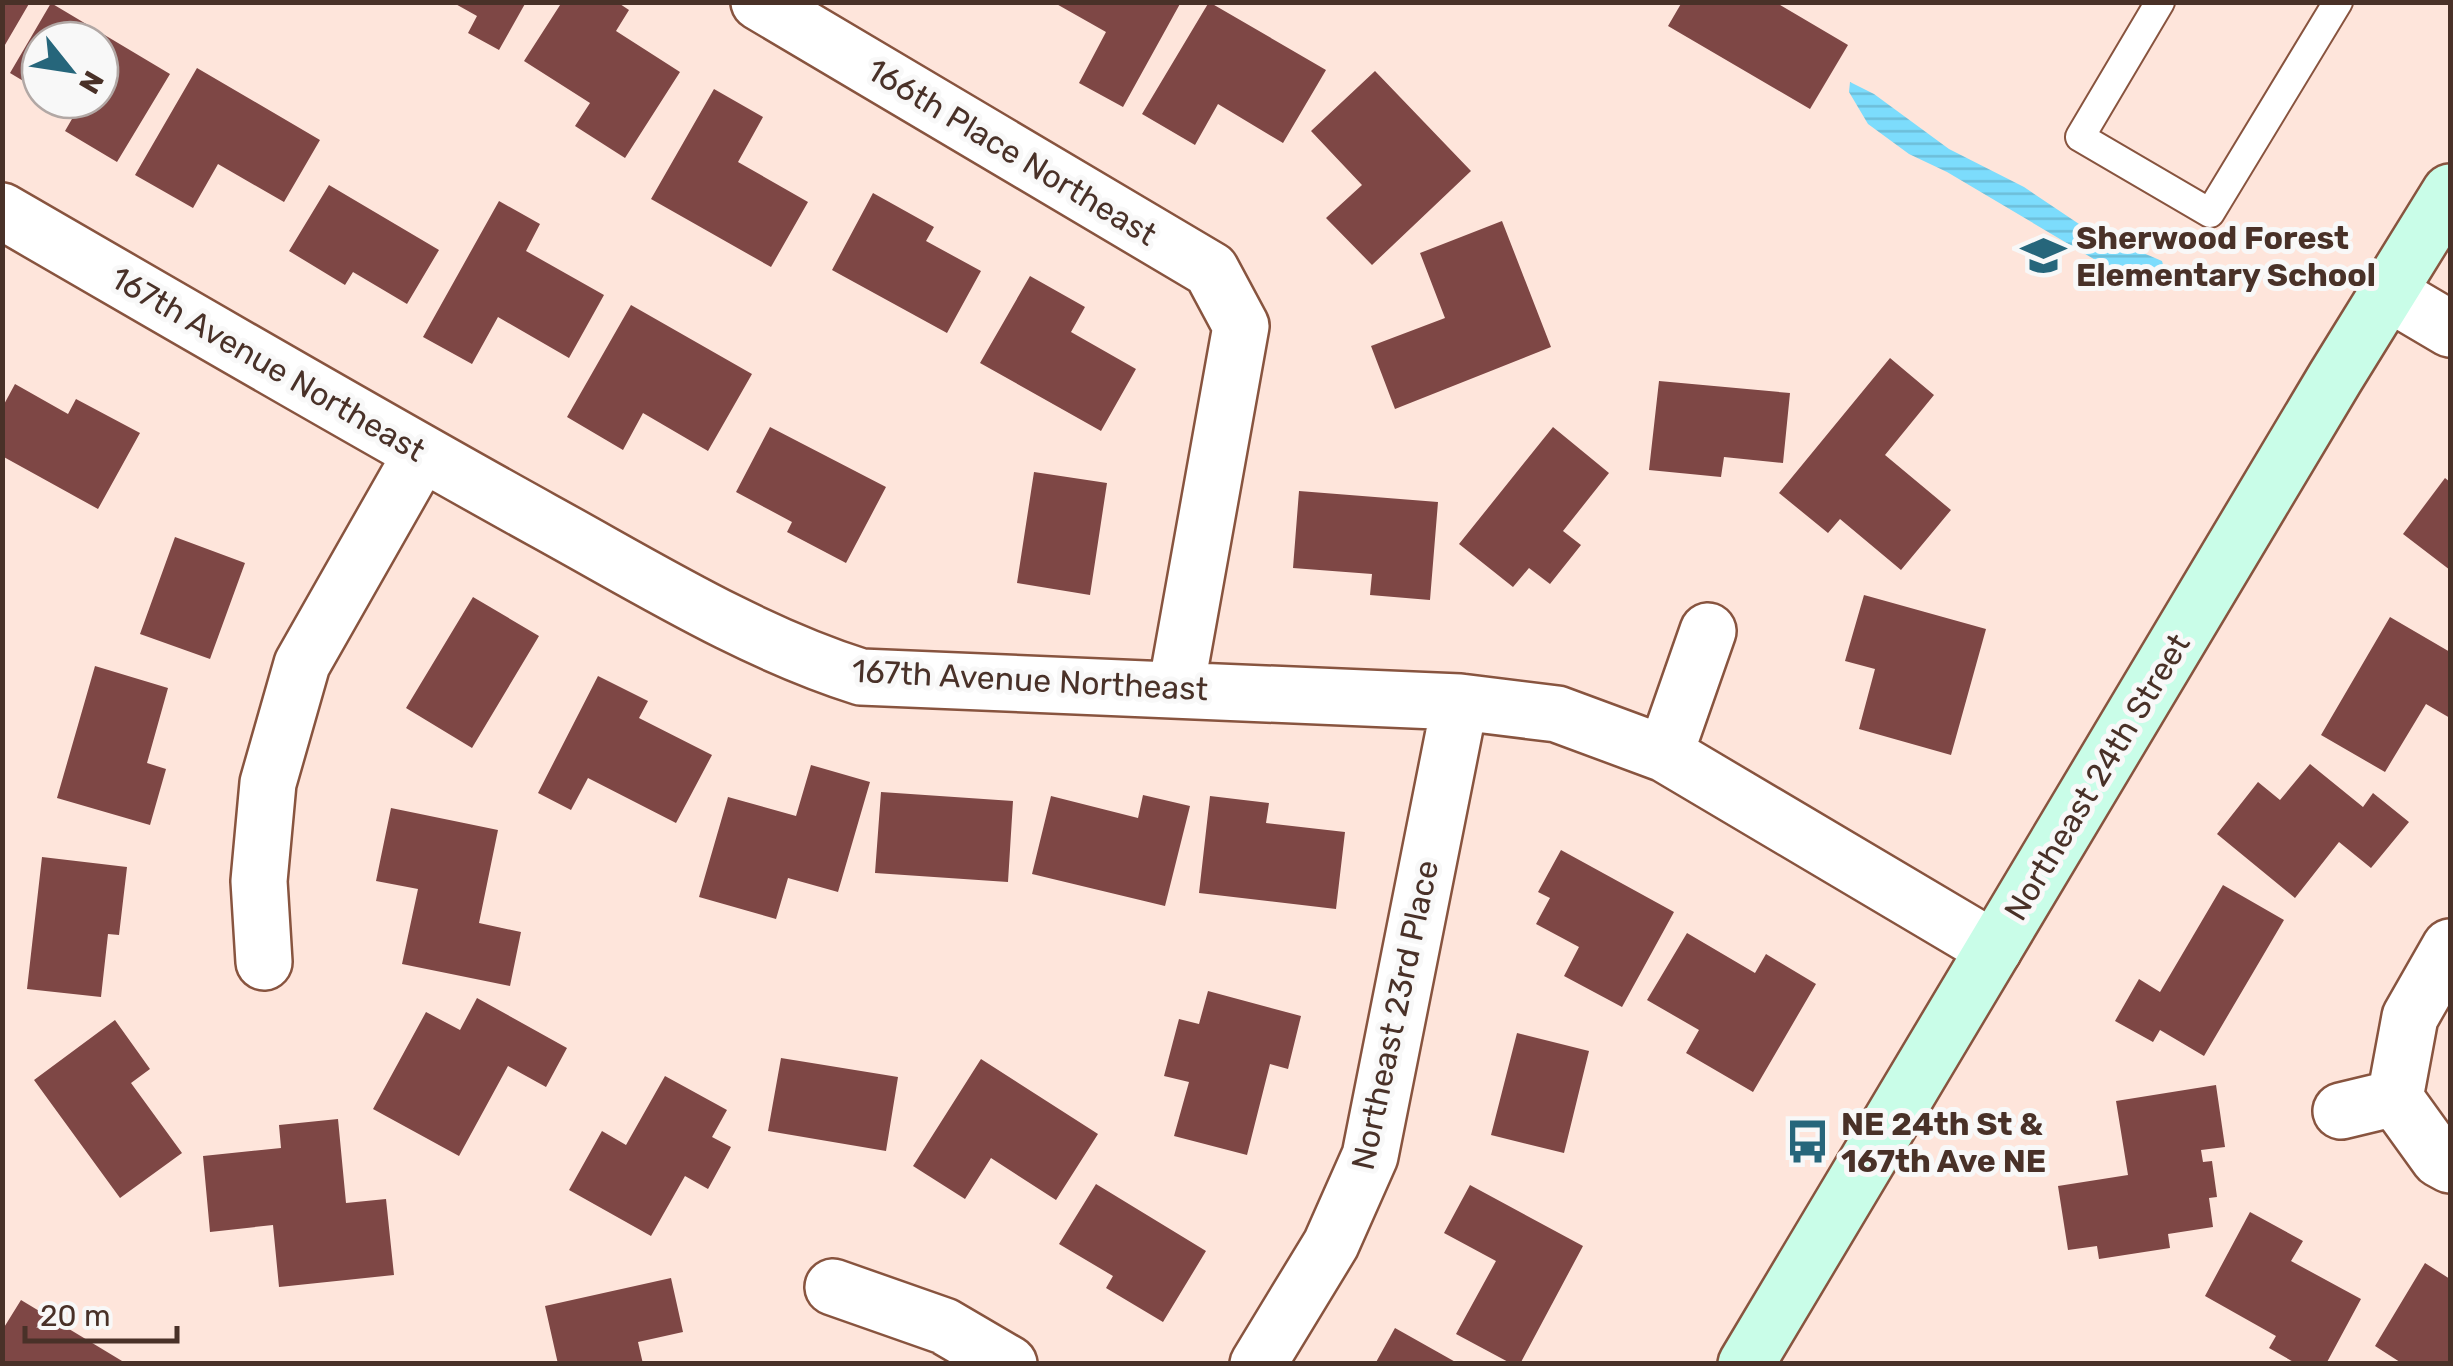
<svg xmlns="http://www.w3.org/2000/svg" width="2453" height="1366" font-family="Rubik,sans-serif">
	<style>
		.water { fill: url(#water-rules) }
		.building { fill: #7e4745 }
		.lines { fill: none; stroke-linecap: round; stroke-linejoin: round }
		.lane-casing { stroke: #88543f; stroke-width: 32 }
		.street-casing { stroke: #88543f; stroke-width: 60 }
		.secondary-casing { stroke: #88543f; stroke-width: 60 }
		.lane { stroke: #fff; stroke-width: 28 }
		.street { stroke: #fff; stroke-width: 55 }
		.secondary { stroke: #c9fde8; stroke-width: 55 }
		.labels { text-anchor: middle; stroke-width: 10; stroke-linejoin: round; paint-order: stroke }
		.street-label { font-size: 32px; fill: #493128; stroke: #f8f8f8 }
		.poi-label { font-size: 32px; font-weight: bold; fill: #493128; stroke: #f8f8f8; text-anchor: start }
	</style>
	<defs>
		<pattern id="water-rules" width="6" height="5" patternUnits="userSpaceOnUse" patternTransform="scale(2.5)"><rect width="6" height="5" fill="#7cdcfc"/><path d="M0 2.5h6" fill="none" stroke="#6dbdd8"/></pattern>
	</defs>
	<rect width="100%" height="100%" fill="#fee5db"/>
	<path class="water" d="M1850,82L1874,94L1949,149L2024,187L2085,228L2162,261L2165,272L2158,286L2146,290L1947,172L1909,154L1868,124L1849,92Z"/>
	<path class="building" d="M2,2H30L2,50Z
		M452,2H526L499,50L468,33L477,16Z
		M562,2H617L629,10L616,31L680,72L625,158L575,126L590,103L524,61Z
		M1053,2H1181L1123,107L1079,83L1106,32Z
		M1209,2L1326,70L1283,143L1218,104L1195,145L1142,114Z
		M1682,2H1775L1848,45L1810,109L1668,26Z
		M51,3L170,74L117,162L65,131L76,112L55,100H100V40H40V91L10,73Z
		M197,68L320,140L284,202L218,164L193,208L135,175Z
		M1375,71L1471,171L1372,265L1326,218L1362,185L1311,131Z
		M714,89L763,117L738,162L808,202L771,267L651,199Z
		M329,185L439,250L407,304L353,272L345,285L289,251Z
		M873,193L934,227L926,241L981,271L947,333L832,270Z
		M499,201L540,224L526,251L604,295L569,358L498,317L472,364L423,337Z
		M1502,221L1551,347L1395,409L1371,346L1445,318L1420,253Z
		M1030,276L1085,307L1071,332L1136,369L1101,431L980,363Z
		M631,305L752,374L708,451L643,413L623,450L567,417Z
		M1890,358L1934,395L1885,455L1951,510L1901,570L1840,519L1828,533L1779,493Z
		M1659,381L1790,393L1783,463L1724,457L1721,477L1649,470Z
		M15,384L68,414L76,399L140,433L98,509L2,456V408Z
		M770,427L886,487L846,563L787,532L792,522L736,492Z
		M1553,427L1609,473L1563,531L1581,545L1550,584L1529,568L1513,587L1459,544Z
		M1034,472L1107,483L1090,595L1017,583Z
		M2445,478L2450,482V570L2403,534Z
		M1299,491L1438,502L1430,600L1370,595L1372,574L1293,568Z
		M175,537L245,563L210,659L140,634Z
		M1864,595L1986,629L1951,755L1859,729L1875,669L1845,661Z
		M473,597L539,636L472,748L406,708Z
		M2390,617L2450,652V718L2426,704L2385,772L2321,735Z
		M95,666L168,688L147,763L166,769L150,825L57,798Z
		M598,676L648,701L639,718L712,755L676,823L588,778L571,810L538,793Z
		M2310,764L2363,807L2373,793L2409,822L2371,868L2339,842L2295,898L2217,834L2258,782L2280,800Z
		M811,765L870,782L838,892L788,878L776,919L699,897L728,797L796,816Z
		M881,792L1013,801L1008,882L875,873Z
		M1143,795L1190,806L1165,906L1032,874L1051,796L1138,818Z
		M1210,796L1269,803L1266,823L1345,832L1336,909L1199,893Z
		M391,808L498,830L479,923L521,932L510,986L402,964L418,889L376,881Z
		M1561,850L1674,912L1622,1007L1564,976L1579,947L1536,924L1550,898L1538,892Z
		M42,857L127,867L119,935L108,934L101,997L27,989Z
		M2223,885L2284,920L2204,1056L2160,1030L2153,1042L2115,1021L2139,979L2160,992Z
		M1687,933L1755,973L1766,954L1816,984L1753,1092L1686,1053L1699,1030L1647,1000Z
		M1208,991L1301,1016L1288,1069L1270,1064L1247,1155L1174,1136L1189,1082L1164,1076L1179,1019L1199,1024Z
		M477,998L567,1048L546,1087L508,1066L459,1156L373,1109L426,1012L460,1030Z
		M115,1020L150,1069L131,1083L182,1153L120,1198L34,1080Z
		M1517,1033L1589,1051L1564,1153L1491,1135Z
		M781,1058L898,1077L886,1151L768,1131Z
		M981,1059L1098,1134L1056,1200L991,1158L965,1199L913,1166Z
		M665,1076L727,1110L712,1137L731,1147L708,1189L685,1176L651,1236L569,1190L602,1131L626,1145Z
		M2216,1085L2225,1147L2201,1150L2203,1162L2212,1161L2217,1197L2209,1198L2213,1227L2168,1234L2170,1248L2099,1259L2097,1246L2068,1250L2058,1186L2128,1175L2116,1101Z
		M338,1119L346,1203L386,1199L394,1275L279,1287L273,1225L210,1232L203,1156L281,1148L279,1125Z
		M1096,1184L1206,1251L1163,1322L1106,1288L1113,1276L1059,1244Z
		M1470,1185L1583,1246L1520,1364H1512L1456,1334L1496,1261L1444,1233Z
		M2250,1212L2303,1241L2291,1261L2361,1299L2326,1364H2297L2269,1348L2276,1336L2205,1296Z
		M2425,1263L2450,1279V1364H2403L2375,1346Z
		M671,1278L683,1332L638,1342L643,1364H558L545,1306Z
		M21,1300L127,1364H3V1329Z
		M1395,1328L1459,1364H1375Z"/>
	<g class="lines">
		<defs>
			<path id="lane" d="M2160,2L2080,137L2210,213L2338,2"/>
			<path id="street" d="M759,2L1211,270L1241,326L1176,689
				M2,211C182,315 361,420 542,520C646,577 748,641 861,677L1460,702L1557,714L1665,754L1994,949
				M2389,293L2450,329
				M1665,754L1708,631
				M264,962L259,881L268,783L302,664L422,453
				M2395,1098L2410,1017L2450,947
				M2395,1098L2439,1159L2450,1165
				M2341,1111L2395,1098
				M833,1287L944,1326L1009,1364
				M1258,1364L1331,1244L1370,1156L1460,702"/>
			<path id="secondary" d="M1746,1364L2335,378L2450,192"/>
		</defs>
		<use href="#lane" class="lane-casing"/>
		<use href="#street" class="street-casing"/>
		<use href="#secondary" class="secondary-casing"/>
		<use href="#lane" class="lane"/>
		<use href="#street" class="street"/>
		<use href="#secondary" class="secondary"/>
	</g>
	<defs>
		<symbol id="school-bare" viewBox="-9 -9 18 18"><path d="M0-5L7-2L0 1L-7-2ZM-4 1L0 2.5L4 1V4Q0 6-4 4Z" fill="#26667b" stroke="#f8f8f8" stroke-width="2.5" paint-order="stroke"/></symbol>
		<symbol id="bus-bare" viewBox="-9 -9 18 18"><path d="M-5-6H5V4H4V6H2V4H-2V6H-4V4H-5ZM-3.5-4V0h7V-4ZM-3.5 1.2v1.5H-2V1.2ZM2 1.2v1.5H3.5V1.2Z" fill="#26667b" stroke="#f8f8f8" stroke-width="2.5" paint-order="stroke"/></symbol>
	</defs>
	<g fill-rule="evenodd">
		<use href="#school-bare" x="2012" y="224" width="63" height="63"/>
		<use href="#bus-bare" x="1776" y="1110" width="63" height="63"/>
	</g>
	<g class="labels">
		<g class="street-label">
			<text transform="translate(1012 152) rotate(31)" y="11">166th Place Northeast</text>
			<text transform="translate(268 364) rotate(30)" y="11">167th Avenue Northeast</text>
			<text transform="translate(1030 680) rotate(3)" y="11">167th Avenue Northeast</text>
			<text transform="translate(2097 777) rotate(-59)" y="11">Northeast 24th Street</text>
			<text transform="translate(1395 1015) rotate(-78)" y="11">Northeast 23rd Place</text>
		</g>
		<g class="poi-label">
			<text x="2076" y="249">Sherwood Forest<tspan x="2076" dy="37">Elementary School</tspan></text>
			<text x="1841" y="1135">NE 24th St &amp;<tspan x="1841" dy="37">167th Ave NE</tspan></text>
		</g>
	</g>
	<rect width="2453" height="1366" fill="none" stroke="#493128" stroke-width="10"/>
	<g transform="translate(70 70) rotate(120)"><circle r="48" fill="#f8f8f8" stroke="#b2a8a5" stroke-width="2.5"/>
	<path d="M0-8L18 38L0 25L-18 38Z" fill="#26667b"/>
	<text y="-15" font-size="28" font-weight="bold" text-anchor="middle" fill="#493128">N</text>
	</g>
	<path d="M25 1326v15h152v-15" fill="none" stroke="#493128" stroke-width="5"/>
	<text x="40" y="1326" font-size="30" fill="#493128" stroke="#f8f8f8" stroke-width="8" paint-order="stroke">20 m</text>
</svg>
